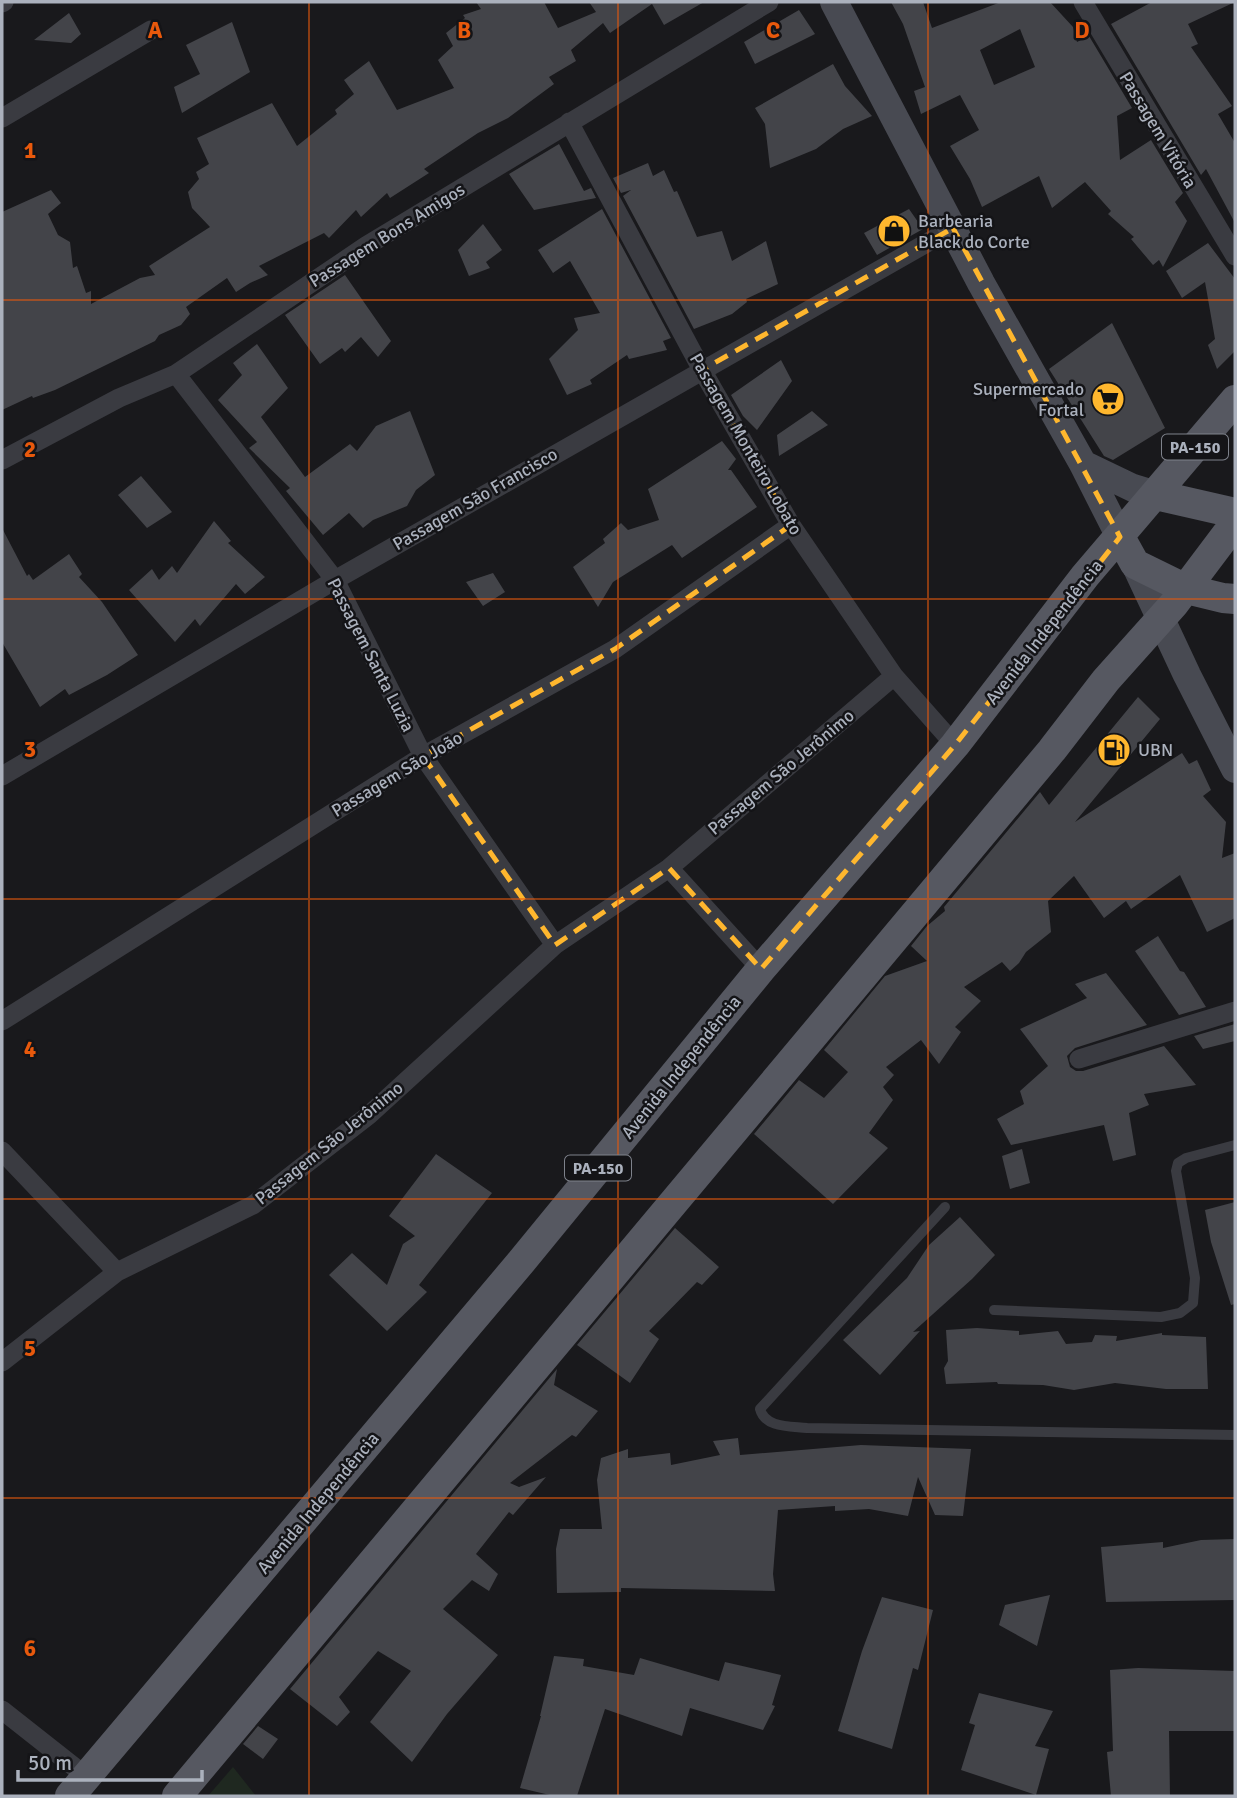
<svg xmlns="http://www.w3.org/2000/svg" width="1237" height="1798" font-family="Signika,sans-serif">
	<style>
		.green { fill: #1f2820 }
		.building { fill: #434449; fill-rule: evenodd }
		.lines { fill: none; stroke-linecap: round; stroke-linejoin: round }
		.service { stroke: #3a3b41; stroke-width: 10 }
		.minor { stroke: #3a3b41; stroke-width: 19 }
		.secondary { stroke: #484a52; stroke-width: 28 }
		.primary { stroke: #565861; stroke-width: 30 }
		.marked { fill: none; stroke: #ffb72e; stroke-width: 5; stroke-dasharray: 14 9; stroke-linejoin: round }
		.grid { fill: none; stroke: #e8590c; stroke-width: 2; stroke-opacity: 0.55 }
		.labels { text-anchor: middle; stroke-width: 5; stroke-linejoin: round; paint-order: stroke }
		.shield { fill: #141417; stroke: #7e828b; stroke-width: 2 }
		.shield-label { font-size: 16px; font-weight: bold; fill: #abb1bd }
		.street-label { font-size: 18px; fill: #abb1bd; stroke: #141417 }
		.poi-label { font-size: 18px; fill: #abb1bd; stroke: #141417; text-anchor: start }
		.grid-label { font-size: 23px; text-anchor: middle; font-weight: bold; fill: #e8590c; stroke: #141417; stroke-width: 5; stroke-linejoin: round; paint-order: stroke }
	</style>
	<rect width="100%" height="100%" fill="#19191c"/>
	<path class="green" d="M233,1767L256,1796H208Z"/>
	<path class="building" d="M476,2H544L558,28L596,12L589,2H704L664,25L652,4L610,33L603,23L571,50L576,61L549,77L554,84L508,118L478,133L424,169L429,173L390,198L387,193L361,217L356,210L329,238L324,233L259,266L268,275L250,283L236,292L227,278L186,307L190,314L181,325L159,335L155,341L55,390L33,398L32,396L2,410V212L51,190L61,203L48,214L58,235L70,242L73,268L77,266L86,293L91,291V304L140,278L155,275L149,266L210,227L192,208L188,192L199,179L196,172L209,164L197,138L272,103L297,146L337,114L335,110L354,94L344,80L369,61L397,110L454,88L438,60L453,46L446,33L465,18L463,15L481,9Z
		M891,2H923L932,28L1001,2H1050L1073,27L1077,42L1089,36L1132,108L1117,116L1120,160L1151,140L1183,193L1175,202L1187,221L1163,267L1159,260L1153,265L1131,239L1134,237L1108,214L1111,211L1085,182L1052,208L1039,176L982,207L970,179L950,146L979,130L960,95L921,114L914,91L925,87L903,24ZM1020,29L1035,67L994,85L980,50Z
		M1152,2H1235L1188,24L1198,44L1191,47L1232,106L1218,114L1235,143V223L1206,169L1201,175L1111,24Z
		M799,10L815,34L755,64L744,42Z
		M69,13L81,34L71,43L34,40Z
		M232,22L250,72L182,113L174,87L200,74L186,45Z
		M833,64L845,86L872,116L843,129L816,149L770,168L765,124L755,108Z
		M559,144L584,191L591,188L596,198L534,210L509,174Z
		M648,163L653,176L664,170L674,192L677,191L697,237L722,231L732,261L766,241L778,284L746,299L747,302L732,314L694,329L623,196L631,190L621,193L613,178Z
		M602,209L671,338L663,341L667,350L629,359L627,355L590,380L592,384L567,395L549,359L578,330L574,318L600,313L570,261L553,273L538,250Z
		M909,209L923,229L877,255L864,233Z
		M483,224L502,250L486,262L490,268L469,276L458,250Z
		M1208,243L1235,279V351L1217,369L1208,345L1215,339L1205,282L1182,298L1166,271Z
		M345,275L391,341L378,357L361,337L345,352L342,348L320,364L285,315Z
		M1112,323L1165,428L1113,460L1104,456L1049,369Z
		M257,344L288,388L261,417L305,477L350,444L357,451L376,426L410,411L435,475L416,490L407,506L373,520L363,528L349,513L323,535L286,491L290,488L249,448L257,442L218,400L242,375L233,363Z
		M781,360L792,381L757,430L743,416L731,395Z
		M812,411L828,425L779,456L777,435Z
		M722,441L736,459L728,470H731L757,507L682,558L672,545L613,582L598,607L573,567L605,543L603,539L621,523L628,530L659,520L648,489Z
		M141,476L172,512L147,528L118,495Z
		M214,521L231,541L228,543L265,577L245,594L236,584L200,626L195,619L175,642L129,590L152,569L159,580L172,566L177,573Z
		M2,528L27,576L29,574L33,580L69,554L82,574L79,577L102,602L138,655L107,675L69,695L65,689L40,707L2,642Z
		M493,573L505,592L483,606L466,582Z
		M1138,697L1160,719L1075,822L1182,753L1189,764L1197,760L1211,790L1203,796L1226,822L1222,858L1235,853V918L1207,932L1180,875L1131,909L1126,901L1104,918L1074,876L1048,901L1051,932L1026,952L1019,963L1010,971L1002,962L964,987L981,1001L955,1027L961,1032L939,1064L921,1040L886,1067L894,1075L883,1087L893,1100L869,1133L888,1148L833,1204L754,1134L799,1080L824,1098L848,1072L824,1050L885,976L927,961L911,946L927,926L945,911L944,907L1040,792L1049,805Z
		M1158,936L1180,971L1184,972L1206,1007L1179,1015L1135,951Z
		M1106,973L1147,1025L1075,1048L1067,1056L1070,1067L1076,1071H1083L1164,1046L1196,1085L1144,1094L1149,1105L1129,1113L1136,1155L1113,1161L1104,1125L1011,1145L997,1119L1024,1104L1020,1091L1048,1066L1020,1029L1087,998L1075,984Z
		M1235,1024V1041L1203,1049L1194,1036Z
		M1022,1149L1030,1183L1010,1189L1002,1156Z
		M436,1154L492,1193L419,1285L427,1292L387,1331L329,1275L352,1253L387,1285L403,1244L415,1236L389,1216Z
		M1235,1202V1304L1231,1305L1211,1242L1205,1210Z
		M960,1217L995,1255L972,1279L913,1332L920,1331L880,1375L843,1340L907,1278L929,1245Z
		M675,1228L719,1267L702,1285L697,1282L649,1331L659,1339L630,1383L577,1345Z
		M977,1328L1019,1331V1335L1058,1331L1066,1344L1092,1342L1095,1335L1117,1336L1116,1341L1162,1333V1335L1206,1337L1208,1389H1166L1115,1383L1074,1390L1043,1385L998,1384L997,1382L946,1384L944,1368L948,1361L946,1330Z
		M557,1369L554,1385L598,1411L576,1437L572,1435L510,1483L519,1487L546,1477L513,1515L509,1512L476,1554L498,1574L489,1591L472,1580L443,1609L498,1655L447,1714L412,1762L370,1722L411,1671L378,1651L339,1697L350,1712L337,1726L290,1689Z
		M738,1438L740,1455L861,1445L971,1449L963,1516L935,1515L918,1477L908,1516L869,1509L835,1511V1506L778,1510L773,1574L775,1591L621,1588V1592L557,1593L556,1549L560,1529H602L597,1480L601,1458L628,1449V1458L670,1453L671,1465L720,1455L713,1441Z
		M1235,1539V1600L1106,1602L1101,1547L1163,1542V1548L1201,1540Z
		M1050,1595L1037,1646L999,1625L1005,1605Z
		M882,1597L933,1610L918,1670L913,1668L892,1749L838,1731L862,1651Z
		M554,1656L584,1659L583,1666L634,1675L640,1658L719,1681L725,1662L781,1675L772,1705L775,1706L763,1730L690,1708L682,1736L605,1709L577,1796H554L520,1788L541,1716H540Z
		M1138,1668L1235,1671V1731H1169L1170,1796H1111L1107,1752L1113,1751L1110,1670Z
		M979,1693L1053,1711L1035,1746L1049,1749L1036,1795L961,1770L975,1725L969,1723Z
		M258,1726L278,1739L263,1759L243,1744Z"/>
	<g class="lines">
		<path class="service" d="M945,1207L760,1409C765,1428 790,1426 807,1428L1235,1435
			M994,1310L1161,1317L1180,1313L1193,1303L1195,1278L1176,1171L1178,1163L1186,1158L1235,1145"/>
		<path class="minor" d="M1083,2L1235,256
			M2,3L4,2
			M2,118L151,30
			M569,122L702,370L791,525L894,676L955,745
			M176,374L335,580L423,756L555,945
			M2,460L119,398L176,374L366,246L769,2
			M2,776L335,580L953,228
			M669,868L761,969
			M2,1021L423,756L615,649L791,525
			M1079,1059L1235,1011
			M2,1151L117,1272
			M2,1362L117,1272L253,1205L369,1115L555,945L669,868L894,676
			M2,1710L87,1777"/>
		<path class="secondary" d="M834,2L981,283L1083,464L1120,537
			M1083,464L1133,488L1156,495
			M1135,564L1187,675L1235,769"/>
		<path class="primary" d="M1156,495L1235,513
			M1120,537L1135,564L1186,589L1223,598L1235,599
			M70,1796L521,1262L761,969L955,745L1085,576L1235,400
			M177,1796L1052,750L1106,680L1174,604L1235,523"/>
	</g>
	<path class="marked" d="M953,228L1120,537L955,745L761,969L669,868L555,945L423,756L615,649L791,525L702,370Z"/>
	<path class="grid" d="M309,2V1796M618,2V1796M928,2V1796M2,300H1235M2,599H1235M2,899H1235M2,1199H1235M2,1498H1235"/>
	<defs>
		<symbol id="shop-disc" viewBox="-11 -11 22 22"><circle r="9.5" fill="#ffb72e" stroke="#141417"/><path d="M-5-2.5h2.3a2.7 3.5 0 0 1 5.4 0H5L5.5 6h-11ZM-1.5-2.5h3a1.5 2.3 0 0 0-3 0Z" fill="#111"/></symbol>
		<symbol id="supermarket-disc" viewBox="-11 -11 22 22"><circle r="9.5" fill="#ffb72e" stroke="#141417"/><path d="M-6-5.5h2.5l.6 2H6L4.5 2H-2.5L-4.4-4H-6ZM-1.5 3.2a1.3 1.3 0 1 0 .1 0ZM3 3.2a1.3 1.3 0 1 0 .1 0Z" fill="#111"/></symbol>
		<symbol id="fuel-disc" viewBox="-11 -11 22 22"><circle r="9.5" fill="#ffb72e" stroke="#141417"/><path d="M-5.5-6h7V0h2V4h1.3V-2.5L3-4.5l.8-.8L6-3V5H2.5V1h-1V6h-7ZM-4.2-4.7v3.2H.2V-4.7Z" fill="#111"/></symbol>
	</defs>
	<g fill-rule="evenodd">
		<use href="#shop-disc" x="875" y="212" width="38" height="38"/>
		<use href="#supermarket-disc" x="1089" y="380" width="38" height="38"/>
		<use href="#fuel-disc" x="1095" y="731" width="38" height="38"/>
	</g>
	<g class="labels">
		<g class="shield">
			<rect x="1162" y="434.5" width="66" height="25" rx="5"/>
			<rect x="565" y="1155.5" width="66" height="25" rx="5"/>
		</g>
		<g class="shield-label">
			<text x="1195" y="453">PA-150</text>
			<text x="598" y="1174">PA-150</text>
		</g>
		<g class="street-label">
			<text transform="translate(1158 130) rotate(59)" y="6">Passagem Vitória</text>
			<text transform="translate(387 235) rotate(-32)" y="6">Passagem Bons Amigos</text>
			<text transform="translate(746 444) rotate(60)" y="6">Passagem Monteiro Lobato</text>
			<text transform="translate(475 499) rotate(-30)" y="6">Passagem São Francisco</text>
			<text transform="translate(1044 632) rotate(-52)" y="6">Avenida Independência</text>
			<text transform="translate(371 655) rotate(63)" y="6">Passagem Santa Luzia</text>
			<text transform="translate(781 772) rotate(-40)" y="6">Passagem São Jerônimo</text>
			<text transform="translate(397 774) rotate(-31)" y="6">Passagem São João</text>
			<text transform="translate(681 1067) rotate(-51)" y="6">Avenida Independência</text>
			<text transform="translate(329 1143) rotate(-39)" y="6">Passagem São Jerônimo</text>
			<text transform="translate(318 1503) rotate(-50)" y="6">Avenida Independência</text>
		</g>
		<g class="poi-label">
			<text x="918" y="227">Barbearia<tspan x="918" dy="21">Black do Corte</tspan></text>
			<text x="1084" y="395" text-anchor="end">Supermercado<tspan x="1084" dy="21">Fortal</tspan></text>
			<text x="1138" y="756">UBN</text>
		</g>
	</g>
	<g class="grid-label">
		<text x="155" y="38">A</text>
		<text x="464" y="38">B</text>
		<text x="773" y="38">C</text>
		<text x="1082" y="38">D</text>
		<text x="30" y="158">1</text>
		<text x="30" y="457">2</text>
		<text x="30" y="757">3</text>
		<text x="30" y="1057">4</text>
		<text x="30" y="1356">5</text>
		<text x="30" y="1656">6</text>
	</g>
	<rect width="1237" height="1798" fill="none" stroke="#abb1bd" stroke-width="7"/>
	<path d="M18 1770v10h184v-10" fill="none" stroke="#abb1bd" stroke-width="3.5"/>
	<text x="28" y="1770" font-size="21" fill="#abb1bd" stroke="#141417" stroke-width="5" paint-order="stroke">50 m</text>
</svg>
